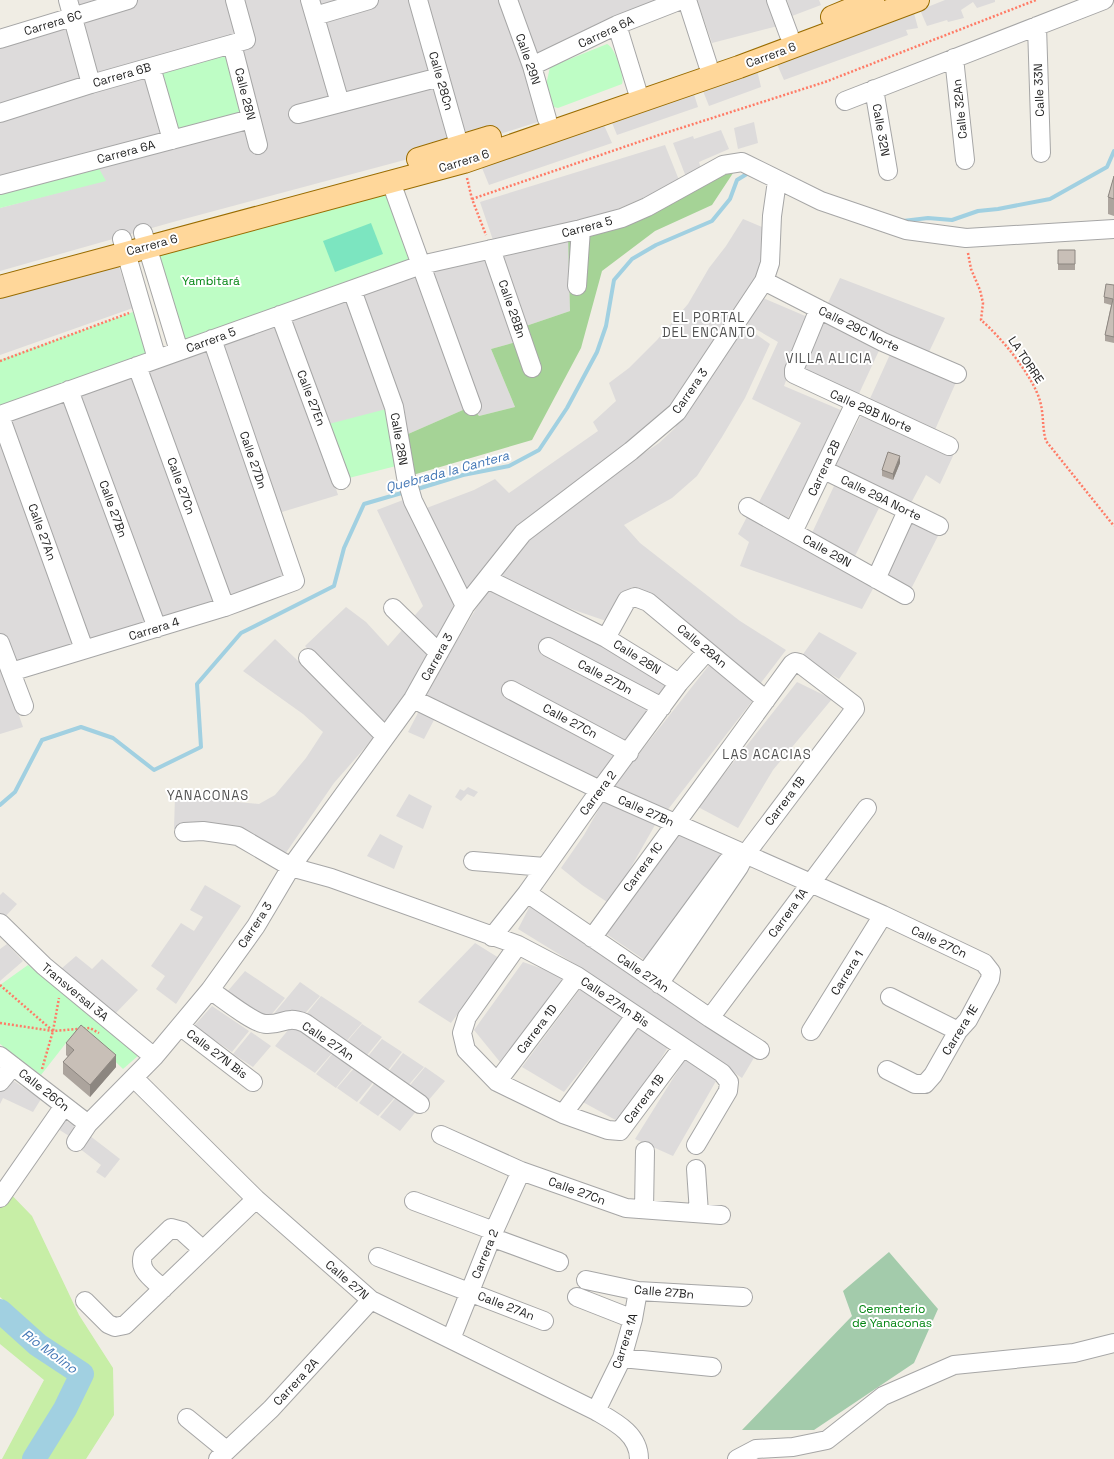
<svg xmlns="http://www.w3.org/2000/svg" width="1114" height="1459" font-family="'Space Grotesk',sans-serif">
	<style>
		.residential { fill: #dddbdb; fill-rule: evenodd }
		.grass { fill: #c7eea6 }
		.forest { fill: #a5d396 }
		.cemetery { fill: #a3cbab }
		.park { fill: #befdc5 }
		.pitch { fill: #7ce5c0 }
		.lines { fill: none; stroke-linecap: round; stroke-linejoin: round }
		.stream { stroke: #a1d0e1; stroke-width: 4 }
		.river { stroke: #a1d0e1; stroke-width: 24 }
		.minor-casing { stroke: #a6a6a6; stroke-width: 20 }
		.major-casing { stroke: #996c00; stroke-width: 24 }
		.path { stroke: #ff7b66; stroke-width: 2.5; stroke-dasharray: 2 2; stroke-linecap: butt }
		.minor { stroke: #fff; stroke-width: 18 }
		.major { stroke: #ffd79a; stroke-width: 22 }
		.wall { fill: #aca49d }
		.shaded-wall { fill: #8c8680 }
		.building { fill: #c8bfb7; stroke: #8c8680 }
		.labels { text-anchor: middle; stroke-width: 4; stroke-linejoin: round; paint-order: stroke }
		.street-label { font-size: 12px; fill: #1f1f1f; stroke: #fff }
		.park-label { font-size: 12px; fill: #038613; stroke: #fff }
		.neighbourhood-label { font-size: 13px; letter-spacing: 1px; fill: #525252; stroke: #fff }
		.water-label { font-size: 13px; font-style: italic; fill: #4478b6; stroke: #fff }
	</style>
	<rect width="100%" height="100%" fill="#f0ede4"/>
	<path class="residential" d="M68,0H505L547,119L459,147L439,79L457,146L173,222L0,271V208L106,180L0,182V43L72,16ZM227,45L248,120L147,73Z
		M512,0H662L600,23L534,55Z
		M697,0H769L778,26L712,43Z
		M787,0H819L821,5L792,16Z
		M945,0H995V2L977,8L973,2L961,10L964,18L948,22L947,20L927,26L920,10Z
		M911,2L918,28L906,30L908,35L784,80L773,55Z
		M755,61L761,87L709,106L699,81Z
		M692,88L698,107L617,135L610,118Z
		M754,122L758,143L738,149L734,128Z
		M603,123L612,143L489,185L480,163Z
		M721,130L729,149L699,162L702,172L686,177L673,143L693,136L694,139Z
		M665,145L679,180L654,193L594,219L494,243L480,202Z
		M743,219L762,227L764,268L673,408L467,592L424,509L474,490L495,479L509,493L598,431L593,422L616,401L609,383L629,368L657,340L688,304L709,268L726,246Z
		M569,240L570,311L523,327L498,253Z
		M491,249L523,340L491,349L515,407L479,416L460,371L472,406L399,438L321,426L284,328L338,495L272,515L295,581L11,672L0,642V415Z
		M118,264L133,308L0,355V294Z
		M840,278L945,318L929,352L825,309Z
		M763,298L810,318L784,386L843,411L788,518L759,502L801,423L752,399L778,342L747,324Z
		M820,321L883,342L856,400L798,374Z
		M744,326L770,344L745,398L722,437L697,476L672,498L624,525L640,543L740,621L786,650L757,688L655,602L632,587L612,623L574,610L498,580L514,552L528,537L579,497L659,443L675,428L688,406Z
		M892,350L957,380L934,432L868,403Z
		M861,416L953,456L940,484L926,475L911,503L834,468Z
		M834,486L879,508L855,556L812,533Z
		M403,500L458,606L417,678L384,724L347,694L305,646L346,607L366,622L388,646L423,606L377,510Z
		M749,513L875,585L862,609L740,566L749,542L738,534Z
		M908,519L939,534L911,589L883,574Z
		M489,587L609,646L668,685L626,745L510,681L505,693L617,753L595,786L424,696Z
		M819,632L857,653L839,679L801,657Z
		M275,639L376,735L334,783L283,857L220,826L174,829L175,796L259,804L275,795L306,758L323,732L303,714L243,671Z
		M0,660L23,727L0,734Z
		M710,664L753,700L666,812L612,788Z
		M797,682L832,699L773,770L738,828L698,807Z
		M419,711L434,720L424,739L408,732Z
		M468,787L478,792L474,797L467,794L461,801L455,797L460,789L464,791Z
		M409,794L432,806L423,829L396,816Z
		M604,800L659,818L610,904L582,885L561,868L584,835Z
		M679,831L724,851L649,963L605,933Z
		M380,834L403,846L394,869L367,856Z
		M205,885L241,906L176,1004L156,989L165,976L151,966L181,923L194,931L203,917L190,910Z
		M3,892L17,904L4,918L0,915V895Z
		M531,904L755,1056L742,1078L570,961L518,929Z
		M475,943L499,958L451,1023L418,1002Z
		M7,944L23,961L0,981V949Z
		M76,956L92,969L102,959L138,990L113,1016L61,969Z
		M523,962L566,977L500,1062L474,1030Z
		M245,971L285,998L267,1020L247,1006L253,999L247,1006L227,992Z
		M300,982L320,996L302,1017H271Z
		M583,985L627,1012L564,1092L522,1067Z
		M321,996L362,1023L344,1044L304,1017Z
		M212,1006L249,1031L232,1052L194,1026Z
		M293,1024L333,1052L315,1073L275,1046Z
		M362,1024L382,1037L364,1059L344,1045Z
		M639,1025L670,1044L621,1123L581,1101Z
		M251,1032L271,1046L253,1067L233,1054Z
		M382,1039L402,1052L385,1074L365,1060Z
		M333,1053L354,1066L336,1088L316,1074Z
		M403,1053L424,1067L406,1088L386,1075Z
		M687,1056L716,1081L673,1156L635,1139Z
		M355,1067L375,1080L357,1102L337,1088Z
		M425,1067L445,1081L427,1102L407,1089Z
		M0,1072L41,1099L33,1112L3,1098L0,1104Z
		M376,1081L397,1095L378,1116L359,1103Z
		M397,1096L418,1109L400,1131L380,1117Z
		M50,1111L75,1126L69,1136L44,1120Z
		M85,1132L120,1159L105,1178L96,1172L101,1165L75,1145Z"/>
	<path class="grass" d="M0,1183L32,1216L79,1315L113,1368L114,1415L86,1459H39L90,1371L22,1318L0,1297Z
		M0,1317L73,1376L25,1459H2L44,1380L0,1344Z"/>
	<path class="forest" d="M737,167L712,205L655,231L602,271L581,348L532,440L406,477L399,438L472,406L479,416L515,407L491,349L523,340V327L570,311L568,234Z"/>
	<path class="cemetery" d="M889,1252L938,1309L914,1363L814,1430H742L852,1316L843,1291Z"/>
	<path class="park" d="M607,44C615,47 625,77 622,84L558,108L554,107L546,85L550,67Z
		M230,54L248,120L166,139L147,73Z
		M93,158L106,181L0,208V182Z
		M391,182L421,265L178,345L148,246Z
		M133,312L147,354L0,409V360Z
		M394,407L404,464L341,480L321,426Z
		M28,965L139,1055L123,1069L86,1033L73,1034L41,1075L0,1044V985Z"/>
	<path class="pitch" d="M371,223L383,254L335,272L323,241Z"/>
	<g class="lines">
		<path class="stream" d="M903,221L928,218L952,220L978,211L998,209L1050,199L1107,167L1114,151
			M414,490L463,475L509,466L539,450L567,408L597,352L606,326L614,280L632,259L656,245L712,221L730,199L737,180L750,172
			M0,805L15,792L42,740L81,727L113,738L154,770L201,747L197,684L241,633L334,586L344,548L364,504L405,492"/>
		<path class="river" d="M0,1311L38,1345L82,1374L65,1409L34,1459"/>
		<defs>
			<path id="minor" d="M68,0L91,84
				M310,0L340,103
				M418,0L463,159
				M508,0L532,66L547,119
				M687,0L708,65
				M776,0L789,35
				M315,16L369,0
				M617,25L637,90
				M1037,26L1041,153
				M0,39L128,0
				M232,44L258,145
				M954,58L965,160
				M532,66L617,25L681,0
				M151,67L172,140
				M874,89L888,171
				M845,101L1104,0
				M0,113L91,84L246,40L235,0
				M298,114L440,77
				M391,182L472,406
				M0,185L251,119
				M143,233L179,351
				M122,239L157,359
				M491,249L532,368
				M764,281L883,342L957,374
				M577,286L581,229
				M352,290L394,407L406,477L413,501L465,606
				M819,309L794,370V374L949,446
				M280,315L341,480
				M137,366L225,607
				M69,390L157,628
				M0,415L421,265L581,229L622,218L647,207L723,165L742,162L821,201L906,230L966,238L1114,229
				M0,416L84,649
				M824,470L939,526
				M748,507L905,595
				M793,532L855,403
				M487,579L606,638L679,683
				M876,579L907,511
				M393,608L439,653
				M606,638L627,600L635,597L648,602L766,700
				M0,643L24,706
				M548,647L662,707
				M308,658L385,736
				M11,672L225,607L295,581L212,339
				M511,690L629,753
				M413,699L600,790L883,915L984,963L991,972L990,979L968,1020L958,1031L933,1075L925,1084H915L887,1070
				M184,832L203,831L238,836L291,867L331,878L518,945L577,976L722,1073L729,1082L728,1091L696,1145
				M473,861L545,867
				M527,893L710,1018L760,1050
				M0,923L44,966L154,1057
				M492,937L527,893L600,790L679,683L707,651
				M592,938L792,664L795,662L799,663L854,705L855,709L745,855L739,867L659,984
				M518,945L467,1017L462,1033L466,1050L497,1082L563,1114L608,1130L620,1131L682,1048
				M645,974L727,862L745,855
				M210,990C221,997 254,1024 266,1024C284,1025 285,1015 305,1023L420,1104
				M890,997L958,1031
				M710,1018L867,808
				M180,1026L253,1082
				M811,1031L883,915
				M0,1056L88,1124
				M134,1078L256,1199L371,1300L596,1411C615,1422 639,1434 639,1459
				M0,1082L13,1066
				M497,1082L577,976
				M563,1114L635,1016
				M441,1135L521,1171L626,1208L721,1215
				M76,1142L88,1124L154,1057L210,990L256,926L291,867L413,699L465,606L523,533L631,451L677,412L764,281L770,263L772,216L777,181
				M696,1169L699,1213
				M0,1198L64,1106
				M414,1201L494,1231
				M644,1209L645,1151
				M491,1237L559,1262
				M378,1257L544,1321
				M586,1280L638,1291L743,1297
				M163,1289C152,1278 138,1271 143,1255L171,1228L182,1231L203,1250
				M577,1297L633,1319
				M85,1301L108,1324L115,1327L125,1325L256,1199
				M451,1339L494,1231L521,1171
				M622,1358L712,1367
				M596,1411L622,1358L633,1319L638,1291
				M187,1418L226,1450
				M218,1459L271,1409L371,1300
				M737,1459L756,1449L793,1447L827,1440L883,1396L954,1365L1074,1353L1114,1343"/>
			<path id="major" d="M832,17L873,0
				M418,159L490,137
				M0,287L464,162L739,67L918,0"/>
		</defs>
		<use href="#minor" class="minor-casing"/>
		<use href="#major" class="major-casing"/>
		<path class="path" d="M467,178L472,199L486,235
			M472,199L659,135L825,82L1036,0
			M968,253L971,269L980,290L983,303L981,320C1001,337 1033,376 1040,401C1044,415 1042,428 1046,441L1114,526
			M0,361L129,313
			M0,985L53,1031
			M0,1023L53,1031L90,1028L99,1033
			M42,1069L53,1031L59,998"/>
		<use href="#minor" class="minor"/>
		<use href="#major" class="major"/>
	</g>
	<path class="wall" d="M1114,176V216L1108,214V197Z
		M1058,250H1075V270H1058Z
		M1114,285V343L1105,341V335L1111,305L1104,303V297Z
		M900,463L893,480L882,476V470Z
		M66,1043L116,1067L90,1097L63,1074V1062L68,1057L66,1055Z"/>
	<path class="shaded-wall" d="M900,456V463L893,480V474Z
		M116,1055V1067L90,1097V1085Z"/>
	<path class="building" d="M1114,176V199L1108,197Z
		M1058,250H1075V264H1058Z
		M1106,284L1114,285V337L1105,335L1113,299L1104,297Z
		M888,452L900,456L893,474L882,470Z
		M81,1025L116,1055L90,1085L63,1062L74,1050L66,1043Z"/>
	<g class="labels">
		<g class="street-label">
			<text transform="translate(53 23) rotate(-17)" y="4">Carrera 6C</text>
			<text transform="translate(606 32) rotate(-25)" y="4">Carrera 6A</text>
			<text transform="translate(771 55) rotate(-20)" y="4">Carrera 6</text>
			<text transform="translate(528 59) rotate(71)" y="4">Calle 29N</text>
			<text transform="translate(122 75) rotate(-16)" y="4">Carrera 6B</text>
			<text transform="translate(441 81) rotate(74)" y="4">Calle 28Cn</text>
			<text transform="translate(1039 90) rotate(-92)" y="4">Calle 33N</text>
			<text transform="translate(245 94) rotate(76)" y="4">Calle 28N</text>
			<text transform="translate(960 109) rotate(-96)" y="4">Calle 32An</text>
			<text transform="translate(881 130) rotate(80)" y="4">Calle 32N</text>
			<text transform="translate(126 152) rotate(-15)" y="4">Carrera 6A</text>
			<text transform="translate(464 161) rotate(-17)" y="4">Carrera 6</text>
			<text transform="translate(587 227) rotate(-15)" y="4">Carrera 5</text>
			<text transform="translate(152 245) rotate(-15)" y="4">Carrera 6</text>
			<text transform="translate(512 309) rotate(71)" y="4">Calle 28Bn</text>
			<text transform="translate(859 329) rotate(26)" y="4">Calle 29C Norte</text>
			<text transform="translate(211 340) rotate(-20)" y="4">Carrera 5</text>
			<text transform="translate(1026 360) rotate(56)" y="4">LA TORRE</text>
			<text transform="translate(690 391) rotate(-55)" y="4">Carrera 3</text>
			<text transform="translate(311 398) rotate(69)" y="4">Calle 27En</text>
			<text transform="translate(871 411) rotate(24)" y="4">Calle 29B Norte</text>
			<text transform="translate(399 439) rotate(80)" y="4">Calle 28N</text>
			<text transform="translate(253 460) rotate(71)" y="4">Calle 27Dn</text>
			<text transform="translate(824 468) rotate(-65)" y="4">Carrera 2B</text>
			<text transform="translate(181 486) rotate(70)" y="4">Calle 27Cn</text>
			<text transform="translate(881 498) rotate(26)" y="4">Calle 29A Norte</text>
			<text transform="translate(113 509) rotate(70)" y="4">Calle 27Bn</text>
			<text transform="translate(42 532) rotate(70)" y="4">Calle 27An</text>
			<text transform="translate(827 551) rotate(29)" y="4">Calle 29N</text>
			<text transform="translate(154 629) rotate(-17)" y="4">Carrera 4</text>
			<text transform="translate(702 646) rotate(40)" y="4">Calle 28An</text>
			<text transform="translate(437 657) rotate(-61)" y="4">Carrera 3</text>
			<text transform="translate(637 657) rotate(32)" y="4">Calle 28N</text>
			<text transform="translate(605 677) rotate(28)" y="4">Calle 27Dn</text>
			<text transform="translate(570 721) rotate(28)" y="4">Calle 27Cn</text>
			<text transform="translate(598 793) rotate(-53)" y="4">Carrera 2</text>
			<text transform="translate(785 801) rotate(-53)" y="4">Carrera 1B</text>
			<text transform="translate(646 811) rotate(24)" y="4">Calle 27Bn</text>
			<text transform="translate(643 867) rotate(-54)" y="4">Carrera 1C</text>
			<text transform="translate(788 913) rotate(-54)" y="4">Carrera 1A</text>
			<text transform="translate(255 925) rotate(-57)" y="4">Carrera 3</text>
			<text transform="translate(939 942) rotate(25)" y="4">Calle 27Cn</text>
			<text transform="translate(643 973) rotate(34)" y="4">Calle 27An</text>
			<text transform="translate(847 973) rotate(-58)" y="4">Carrera 1</text>
			<text transform="translate(75 992) rotate(40)" y="4">Transversal 3A</text>
			<text transform="translate(615 1002) rotate(34)" y="4">Calle 27An Bis</text>
			<text transform="translate(537 1029) rotate(-53)" y="4">Carrera 1D</text>
			<text transform="translate(960 1030) rotate(-58)" y="4">Carrera 1E</text>
			<text transform="translate(328 1041) rotate(34)" y="4">Calle 27An</text>
			<text transform="translate(217 1054) rotate(37)" y="4">Calle 27N Bis</text>
			<text transform="translate(44 1090) rotate(38)" y="4">Calle 26Cn</text>
			<text transform="translate(644 1099) rotate(-53)" y="4">Carrera 1B</text>
			<text transform="translate(577 1191) rotate(20)" y="4">Calle 27Cn</text>
			<text transform="translate(485 1254) rotate(-68)" y="4">Carrera 2</text>
			<text transform="translate(347 1280) rotate(41)" y="4">Calle 27N</text>
			<text transform="translate(664 1292) rotate(5)" y="4">Calle 27Bn</text>
			<text transform="translate(506 1306) rotate(21)" y="4">Calle 27An</text>
			<text transform="translate(625 1341) rotate(-72)" y="4">Carrera 1A</text>
			<text transform="translate(296 1382) rotate(-47)" y="4">Carrera 2A</text>
		</g>
		<g class="park-label">
			<text x="211" y="285">Yambitará</text>
			<text x="892" y="1313">Cementerio<tspan x="892" dy="14">de Yanaconas</tspan></text>
		</g>
		<g class="neighbourhood-label">
			<text x="709" y="322">EL PORTAL<tspan x="709" dy="15">DEL ENCANTO</tspan></text>
			<text x="829" y="363">VILLA ALICIA</text>
			<text x="767" y="759">LAS ACACIAS</text>
			<text x="208" y="800">YANACONAS</text>
		</g>
		<g class="water-label">
			<text transform="translate(447 471) rotate(-15)" y="5">Quebrada la Cantera</text>
			<text transform="translate(50 1351) rotate(36)" y="5">Río Molino</text>
		</g>
	</g>
</svg>
